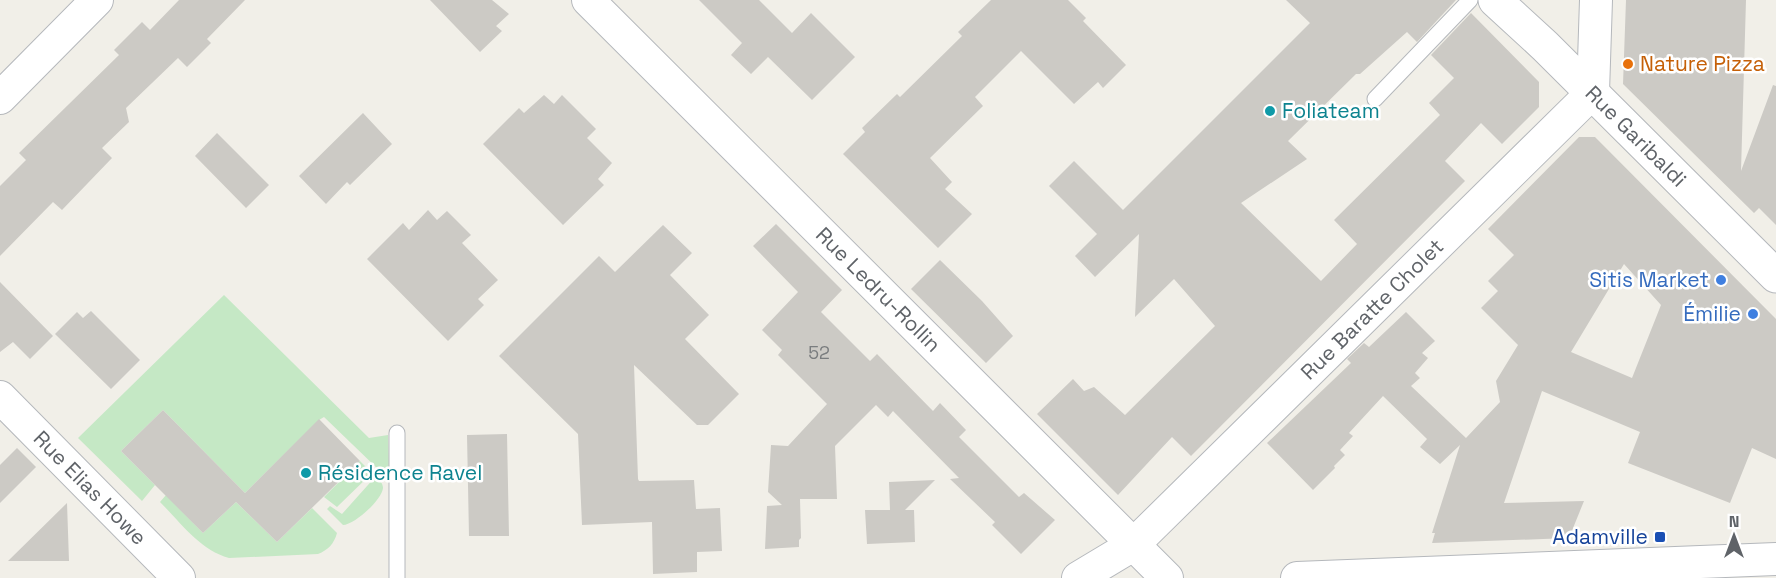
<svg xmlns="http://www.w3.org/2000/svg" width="1776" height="578" font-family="'Space Grotesk',sans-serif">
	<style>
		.green { fill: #c5e8c5 }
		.building { fill: #cccac5; fill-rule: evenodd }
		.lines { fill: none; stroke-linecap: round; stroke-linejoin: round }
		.service-casing { stroke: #b5b8bc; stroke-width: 17 }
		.minor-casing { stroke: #b5b8bc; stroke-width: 34 }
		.tertiary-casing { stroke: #b5b8bc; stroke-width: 35 }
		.service { stroke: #fff; stroke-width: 15 }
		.minor { stroke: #fff; stroke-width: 32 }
		.tertiary { stroke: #fff; stroke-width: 33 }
		.food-dot { fill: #e8710a; stroke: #fff; stroke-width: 2 }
		.culture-dot { fill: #0f9aa8; stroke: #fff; stroke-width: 2 }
		.shop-dot { fill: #3f7fe0; stroke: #fff; stroke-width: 2 }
		.transit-dot { fill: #1a4fb4; stroke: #fff; stroke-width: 2 }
		.labels { text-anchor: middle; stroke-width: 5; stroke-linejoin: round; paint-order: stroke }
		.number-label { font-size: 18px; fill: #7a7d7f }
		.food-label { font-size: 21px; fill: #c56008; stroke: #fff; text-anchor: start }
		.culture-label { font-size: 21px; fill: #0d838f; stroke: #fff; text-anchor: start }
		.street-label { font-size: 21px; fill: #5f6368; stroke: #fff }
		.shop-label { font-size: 21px; fill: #366cbe; stroke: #fff; text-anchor: end }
		.transit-label { font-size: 21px; fill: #164399; stroke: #fff; text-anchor: end }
	</style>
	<rect width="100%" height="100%" fill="#f1efe8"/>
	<path class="green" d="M224,295L369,438L388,435L389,470L386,473L380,471L324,417L319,420L245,493L163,410L121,451L155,485L142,501L78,438Z
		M360,461L372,473L337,507L324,497Z
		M376,476C379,480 383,483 383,488C382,500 354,525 343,525L327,509L330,506L342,514Z
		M166,495L203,533L236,502L277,542L312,508L337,533C334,544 328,550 318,554L229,558C200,550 181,523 160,502Z"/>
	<path class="building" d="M179,0H245L207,39L211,43L187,67L178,58L126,108L129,122L102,148L112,158L62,210L53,202L0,256V186L26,160L19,153L119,55L114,50L142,22L150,30Z
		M430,0H492L509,14L496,26L502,31L480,52Z
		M699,0H759L792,33L811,13L855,57L812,100L768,57L751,74L731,55L742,43Z
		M991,0H1068L1086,18L1083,21L1126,65L1103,88L1098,82L1074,104L1021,51L975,97L983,106L930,158L952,182L945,189L972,214L938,248L843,154L865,132L862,128L897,94L900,97L962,36L958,32Z
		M1286,0H1456L1417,42L1407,32L1360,74H1356L1288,141L1307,159L1241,203L1321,281L1357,244L1334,220L1440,115L1429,103L1454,78L1431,55L1471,13L1539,82V107L1502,144L1481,123L1445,161L1465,181L1191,456L1172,437L1118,495L1037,414L1073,379L1084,391L1094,387L1125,415L1215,326L1174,279L1135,317L1139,234L1095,277L1075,256L1097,234L1049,186L1074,161L1123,210L1310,23Z
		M1626,0H1746L1741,171L1773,85L1776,86V225L1759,208L1754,213L1623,84Z
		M544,95L554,104L562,95L596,129L587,138L612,163L598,179L604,185L563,225L483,144L519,108L524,113Z
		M363,113L392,144L350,185L347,182L326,204L299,176Z
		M217,133L269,185L246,208L195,156Z
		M1579,137H1595L1776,319V459L1752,448L1730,503L1628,463L1640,432L1542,391L1504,503L1584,501L1569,538L1432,543L1435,533H1432L1460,445L1440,464L1420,447L1427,439L1383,396L1349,433L1353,436L1340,450L1345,455L1334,466L1335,468L1313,490L1267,443L1351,363L1347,359L1364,343L1369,347L1406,312L1435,341L1422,353L1428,358L1415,373L1420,378L1411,386L1466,438L1500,402L1496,381L1518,345L1481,308L1498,291L1488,281L1514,255L1488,229ZM1624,264L1661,305L1632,378L1571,352Z
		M428,210L437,220L447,211L471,235L462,243L498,280L478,299L484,305L448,341L367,259L403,223L409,230Z
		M776,224L842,290L821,312L870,361L877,354L933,411L940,403L966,430L959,437L1019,497L1024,493L1055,520L1021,554L992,525L995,522L950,479L959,478L893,411L888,417L876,405L835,446L837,499H800L801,538L799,540V547L765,549L767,506L782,505L768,492L771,445L788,446L827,404L778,355L782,350L762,330L798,292L753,246Z
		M663,225L692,253L670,275L709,315L685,339L739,394L708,425H697L634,365L638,479L639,481L694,480L696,509L720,508L722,551L697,552V572L653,574L652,522L582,525L578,434L499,356L599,256L615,272Z
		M940,260L982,301L1013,336L986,363L911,289Z
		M0,282L53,336L30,359L13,342L0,352Z
		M91,311L140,360L111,389L55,334L77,312L83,318Z
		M163,410L245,493L319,419L360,461L277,542L236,502L203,533L121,451Z
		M507,434L509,536H469L467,435Z
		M17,448L36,467L0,503V465Z
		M935,480L905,510H914L915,542L867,544L865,510H890L889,482Z
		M67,503L69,561H8Z"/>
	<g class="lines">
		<defs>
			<path id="service" d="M1375,99L1470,0
				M397,433V578"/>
			<g id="minor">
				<path id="s1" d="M588,0L1167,578"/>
				<path d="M0,98L97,0"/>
				<path id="s2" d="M0,397L179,578"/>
				<path id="s3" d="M1078,578L1133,545L1593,92L1596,0"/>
				<path d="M1297,578L1776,559"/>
			</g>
			<g id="tertiary">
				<path id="s4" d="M1495,0L1545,46L1776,276"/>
			</g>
		</defs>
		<use href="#service" class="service-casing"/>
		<use href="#minor" class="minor-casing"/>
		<use href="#tertiary" class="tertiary-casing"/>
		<use href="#service" class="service"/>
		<use href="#minor" class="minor"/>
		<use href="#tertiary" class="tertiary"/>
	</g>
	<circle class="food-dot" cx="1628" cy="64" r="6"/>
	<g class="culture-dot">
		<circle cx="1270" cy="111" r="6"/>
		<circle cx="306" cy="473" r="6"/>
	</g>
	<g class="shop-dot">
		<circle cx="1721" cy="280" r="6"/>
		<circle cx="1753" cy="314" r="6"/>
	</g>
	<rect class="transit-dot" x="1654" y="531" width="12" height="12" rx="3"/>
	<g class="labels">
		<g class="number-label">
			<text x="819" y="359">52</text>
		</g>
		<g class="food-label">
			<text x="1640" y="71">Nature Pizza</text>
		</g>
		<g class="culture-label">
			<text x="1282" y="118">Foliateam</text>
			<text x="318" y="480">Résidence Ravel</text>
		</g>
		<g class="street-label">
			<text dy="7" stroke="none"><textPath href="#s4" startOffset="196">Rue Garibaldi</textPath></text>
			<text dy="7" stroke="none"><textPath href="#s1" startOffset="410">Rue Ledru-Rollin</textPath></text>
			<text dy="7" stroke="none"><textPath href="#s3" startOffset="400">Rue Baratte Cholet</textPath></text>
			<text dy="7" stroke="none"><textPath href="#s2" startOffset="128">Rue Elias Howe</textPath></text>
		</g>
		<g class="shop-label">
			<text x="1709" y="287">Sitis Market</text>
			<text x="1741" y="321">Émilie</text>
		</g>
		<g class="transit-label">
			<text x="1648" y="544">Adamville</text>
		</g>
	</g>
	<g transform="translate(1734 536)" stroke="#ffffff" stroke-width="4.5" paint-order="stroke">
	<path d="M0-4.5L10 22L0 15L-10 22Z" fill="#5f6368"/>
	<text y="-9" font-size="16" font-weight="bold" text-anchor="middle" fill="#5f6368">N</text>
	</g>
</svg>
